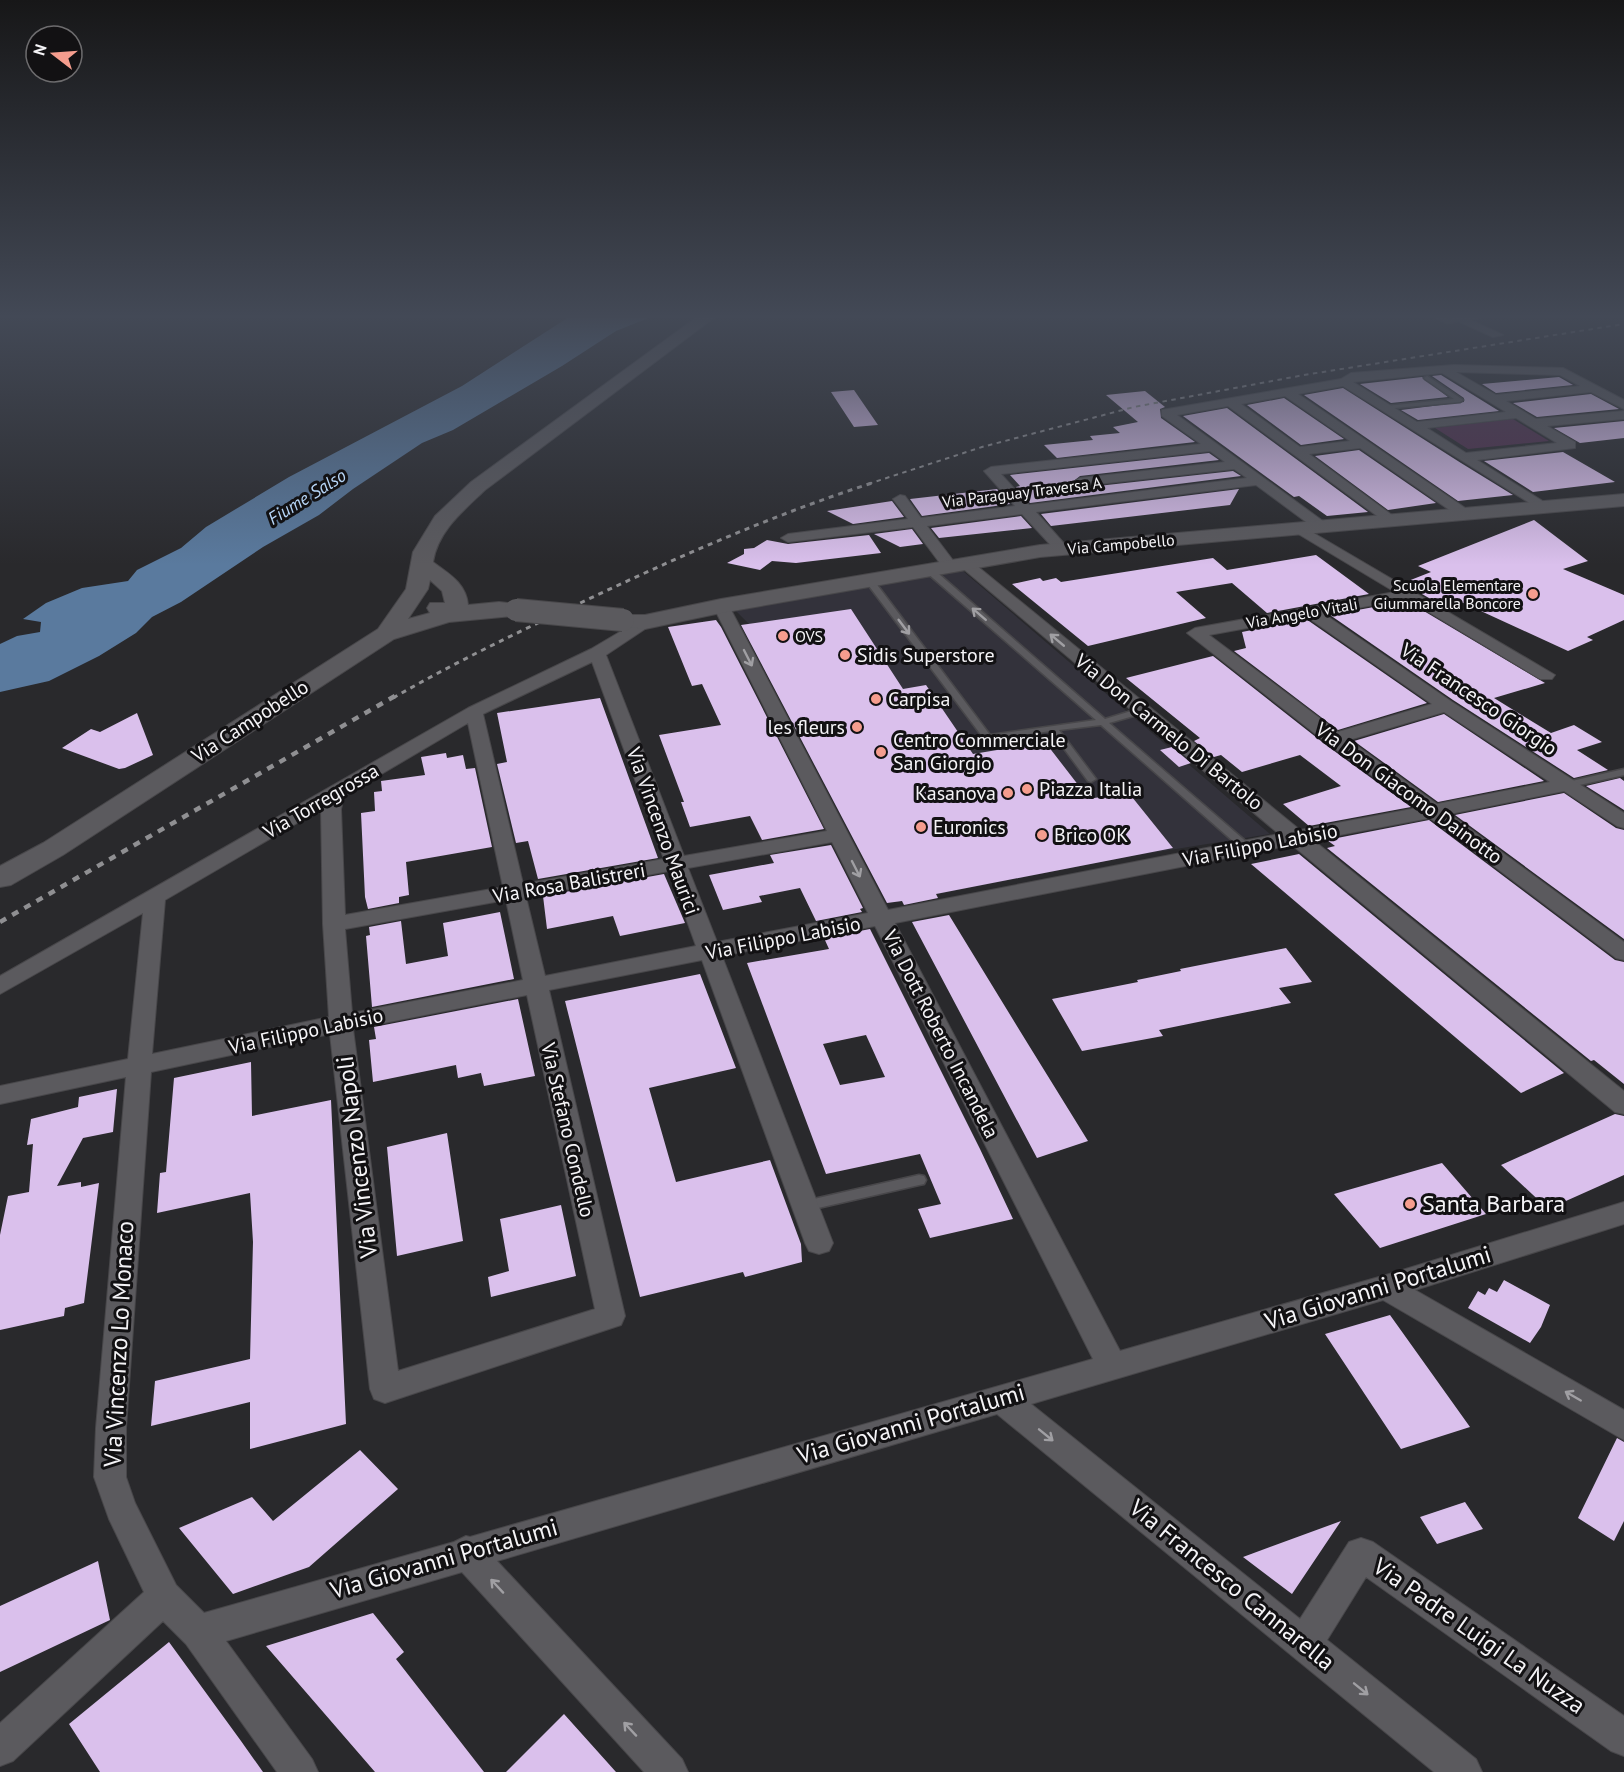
<svg xmlns="http://www.w3.org/2000/svg" width="1624" height="1772" font-family="'PT Sans',sans-serif">
	<style>
		.built { fill: #33323b }
		.green { fill: #502f4d }
		.water { fill: #5a7a9e }
		.building { fill: #dac0ec; fill-rule: evenodd }
		.lines { fill: none; stroke-linecap: round; stroke-linejoin: round }
		.service-casing { stroke: #48474a; stroke-width: 3 }
		.minor-casing { stroke: #48474a; stroke-width: 2 }
		.secondary-casing { stroke: #48474a; stroke-width: 2 }
		.service { fill: #5b5a5e; fill-rule: evenodd }
		.minor { fill: #5b5a5e; fill-rule: evenodd }
		.secondary { fill: #5b5a5e; fill-rule: evenodd }
		.rail-far2 { stroke: #8f8f92; stroke-width: 2; stroke-dasharray: 4.5 4.5; stroke-linecap: butt }
		.rail-far1 { stroke: #8f8f92; stroke-width: 3; stroke-dasharray: 5 5; stroke-linecap: butt }
		.rail { stroke: #8f8f92; stroke-width: 4.5; stroke-dasharray: 7 7; stroke-linecap: butt }
		.secondary-bridge-casing { stroke: #48474a; stroke-width: 24; stroke-linecap: butt }
		.secondary-bridge { stroke: #5b5a5e; stroke-width: 22 }
		.oneway { stroke: #a09fa3 }
		.poi-dot { fill: #f59d8e; stroke: #121113; stroke-width: 2 }
		.labels { text-anchor: middle; stroke-width: 6; stroke-linejoin: round; paint-order: stroke }
		.far-street-label { font-size: 16px; fill: #f5f4f7; stroke: #121113 }
		.far-poi-label { font-size: 16px; fill: #f5f4f7; stroke: #121113; text-anchor: end }
		.far-water-label { font-size: 18px; font-style: italic; fill: #b7d6f8; stroke: #121113 }
		.poi-label { font-size: 20px; fill: #f5f4f7; stroke: #121113; text-anchor: start }
		.street-label { font-size: 20px; fill: #f5f4f7; stroke: #121113 }
		.near-street-label { font-size: 24px; fill: #f5f4f7; stroke: #121113 }
		.near-poi-label { font-size: 24px; fill: #f5f4f7; stroke: #121113; text-anchor: start }
	</style>
	<rect width="100%" height="100%" fill="#29292c"/>
	<path class="built" d="M959,567L963,571L1270,834L1132,856L897,902L749,624L732,607Z"/>
	<path class="green" d="M1513,419L1549,441L1468,449L1435,428Z"/>
	<path class="water" d="M651,317L616,331L562,366L453,430L422,443L353,489L319,515L263,547L181,602L152,617L136,633L99,656L49,681L0,692V644L17,636L40,632L41,622L23,619L46,603L82,588L128,581L137,570L181,548L206,527L289,477L462,386L569,317Z"/>
	<path class="building" d="M1441,375L1499,411L1418,420L1401,410L1464,402V398L1432,376Z
		M1422,377L1448,397L1391,403L1360,384Z
		M1559,377L1573,385L1496,393L1482,384Z
		M1343,388L1461,463L1513,495L1458,501L1304,395Z
		M854,390L878,425L854,427L831,392Z
		M1145,391L1165,407L1160,409L1161,418L1195,442L1057,458L1044,445L1093,440L1090,436L1120,433L1113,427L1138,422L1106,395Z
		M1591,394L1619,409L1537,417L1513,403Z
		M1284,398L1344,439L1301,445L1247,405Z
		M1227,408L1368,512L1327,516L1299,496L1294,497L1183,416Z
		M1624,421V438L1580,443L1554,428Z
		M1359,450L1436,503L1388,510L1315,456Z
		M1563,452L1615,482L1533,492L1484,461Z
		M1209,453L1219,460L1080,476L1071,483L1080,488L1233,471L1241,476L1030,503L1016,487L1020,486L1010,475Z
		M997,489L1010,504L922,516L910,499Z
		M1239,489L1230,505L1051,526L1041,514Z
		M892,501L904,517L853,524L827,511Z
		M1021,516L1032,528L939,538L931,528Z
		M1534,520L1588,561L1563,569L1624,595V620L1587,637L1593,640L1568,651L1446,595L1441,605L1403,583L1431,572L1418,566Z
		M912,529L923,544L900,547L874,534Z
		M869,535L881,553L796,563L772,561L760,570L727,563L744,554V549L754,548L767,540L788,544Z
		M1316,555L1369,594L1267,613L1232,583L1176,592L1206,618L1088,646L1012,584L1040,578L1043,581L1056,578L1061,582L1213,558L1227,570Z
		M1407,601L1545,683L1494,698L1551,733L1574,725L1602,742L1577,750L1608,770L1574,778L1453,700L1330,615Z
		M851,609L903,689L926,685L973,754L1045,742L1089,799L1128,792L1173,848L936,894L938,898L904,905L902,901L887,903L741,625Z
		M1306,619L1427,703L1338,730L1234,651L1246,648L1242,632Z
		M716,620L721,627L824,829L762,840L750,816L690,827L681,802H684L659,735L721,725L702,684L692,686L668,627Z
		M1213,656L1326,745L1411,807L1309,826L1283,804L1341,786L1300,755L1242,772L1221,755L1214,757L1194,741L1200,738L1126,678Z
		M600,698L658,858L538,879L528,841L516,843L497,764L507,762L497,713Z
		M137,713L153,755L125,768L119,769L62,748L91,729L100,732Z
		M1444,714L1544,781L1438,802L1354,741Z
		M1172,747L1191,763L1179,767L1160,750Z
		M446,753L447,758L463,755L466,769L475,768L492,847L406,862L409,895L399,897V903L368,909L365,897L361,813L375,811L374,792L382,791L381,781L425,775L421,757Z
		M1620,778L1624,781V810L1586,786Z
		M1564,793L1616,828L1624,830V939L1455,815Z
		M1429,820L1615,960L1624,962V1084L1594,1060L1591,1061L1327,848L1335,846L1327,840Z
		M831,845L863,908L860,909L862,912L816,921L800,888L759,896L762,902L723,910L709,875L774,863L770,855Z
		M1299,854L1564,1073L1521,1093L1251,864Z
		M664,874L685,923L620,936L613,916L547,929L543,896Z
		M500,912L514,979L372,1007L366,936L370,935L369,927L401,921L406,964L448,956L443,923Z
		M949,915L1028,1044L1088,1141L1037,1158L912,922Z
		M870,929L980,1149L1013,1219L930,1238L918,1209L941,1204L920,1154L826,1174L747,963L829,949L824,938ZM866,1035L885,1077L840,1085L823,1044Z
		M1286,948L1312,982L1279,988L1291,1003L1159,1030L1163,1036L1082,1051L1052,999L1138,982L1137,980L1181,971L1180,969Z
		M700,974L736,1068L649,1088L676,1182L770,1160L801,1244L802,1262L745,1277L743,1272L640,1297L565,1001Z
		M518,999L535,1076L484,1086L481,1073L458,1078L456,1065L373,1082L369,1040L376,1039L374,1027Z
		M251,1062L252,1116L331,1100L346,1424L250,1449V1402L151,1426L155,1381L250,1359L253,1242L250,1193L157,1213L160,1173L166,1172L174,1078Z
		M117,1089L113,1132L83,1138L57,1186L81,1182V1187L99,1183L84,1303L65,1308L64,1316L0,1330V1235L8,1196L29,1192L33,1144L27,1145L31,1119L78,1107L79,1097Z
		M1615,1114L1624,1116V1175L1548,1209L1501,1165Z
		M447,1133L463,1241L397,1256L387,1147Z
		M1442,1163L1486,1214L1380,1248L1334,1194Z
		M561,1205L576,1276L491,1297L488,1277L509,1271L500,1219Z
		M1504,1280L1550,1305L1541,1327L1530,1343L1468,1308L1478,1291L1485,1295L1489,1288L1497,1292Z
		M1390,1315L1470,1427L1401,1449L1325,1334Z
		M1617,1438L1624,1442V1521L1614,1541L1578,1518Z
		M360,1450L398,1489L309,1567L233,1594L179,1528L252,1497L273,1521Z
		M1465,1502L1483,1529L1437,1544L1420,1517Z
		M1341,1521L1292,1594L1243,1557Z
		M98,1561L110,1620L0,1672V1606Z
		M373,1613L404,1652L396,1659L484,1772H375L266,1646Z
		M169,1642L241,1741L263,1772H100L69,1724Z
		M564,1714L616,1772H506Z"/>
	<g class="lines">
		<defs>
			<path id="service" d="M1434,317L1448,319L1483,317L1447,323Z
				M1427,376L1463,400L1460,402L1384,409L1383,408L1386,406L1454,399L1425,379L1424,378Z
				M926,568H932L1105,719L1141,708L1144,709V713L1109,723L1250,845L1251,847L1250,849H1242L1101,725L1059,730L1096,779L1091,782L1088,781L1051,731L985,740L866,582V578H872L990,735L1096,720L926,572Z
				M1624,769V775L1566,788L1561,785L1563,783Z
				M919,1175L924,1176L926,1180L924,1184L919,1185L805,1211L800,1210L798,1206L800,1202L805,1201Z"/>
			<path id="minor" d="M1449,317H1464L1503,335L1493,337Z
				M1454,365L1563,368L1624,400V409L1591,392L1506,401L1536,419L1624,411V419L1547,426L1575,442V448L1477,460L1549,505L1551,508L1544,512L1343,386L1298,394L1471,512V518H1461L1360,448L1309,454L1400,521L1398,524H1388L1228,406L1177,415L1327,524L1329,527L1327,530H1317L1256,485L1036,512L1069,549L1062,553L1057,552L1022,514L927,526L958,567L950,572L945,570L913,527L788,542L781,538L788,534L908,519L893,499L900,495L905,496L921,518L1015,506L984,471L991,467L1201,444L1162,416V410L1341,379L1351,373ZM1456,372L1560,375L1580,386L1496,395ZM1442,373L1506,412L1417,422L1353,382ZM1285,396L1350,441L1300,447L1241,404ZM1516,418L1557,443L1466,453L1427,428ZM1210,451L1225,462L1080,478L1073,482L1080,486L1234,469L1247,478L1029,505L1001,474Z
				M1300,525L1555,675L1552,679H1540L1407,599L1324,614L1452,702L1624,813V828L1617,826L1564,791L1450,814L1624,942V960L1616,958L1430,818L1313,840L1624,1091V1114L1615,1112L1292,845L895,923L1120,1351L1386,1275L1624,1202V1224L1415,1290L1624,1410V1440L1383,1300L1031,1404L1300,1619L1349,1542L1361,1538L1373,1542L1624,1716V1756L1611,1751L1366,1577L1327,1640L1476,1759L1482,1772H1434L997,1414L497,1561L682,1759L688,1772H644L462,1572L226,1641L312,1759L318,1772H277L186,1644L163,1621L13,1761L0,1766V1723L144,1592L109,1519L94,1477L96,1428L126,1077L0,1104V1086L128,1059L143,913L0,994V976L468,708L591,649L645,617L653,622L651,625L606,655L684,856L827,831L713,606L721,601L729,606L888,910L1279,834L961,567L958,564L961,561H971L1300,830L1417,808L1327,743L1187,633L1195,628L1395,592L1295,532L1293,529L1295,526ZM1307,617L1432,704L1338,732L1209,635ZM592,662L664,859L523,884L483,714ZM1444,712L1550,782L1437,804L1349,740ZM468,723L503,887L345,915L341,809L344,796ZM321,809L323,924L329,1017L152,1054L165,900ZM832,842L868,913L717,942L688,868ZM669,871L696,946L545,976L526,897ZM506,900L523,980L352,1013L345,929ZM875,926L1093,1359L470,1537L466,1536L454,1542L204,1613L176,1585L135,1503L126,1477V1428L151,1072L330,1034L370,1389L374,1399L385,1403L621,1325L625,1316L549,990L702,960L805,1243L809,1251L819,1254L829,1251L833,1243L722,956ZM527,995L595,1309L398,1371L353,1029Z"/>
			<path id="secondary" d="M697,317H715L485,490C463,511 438,531 433,562C449,574 466,583 468,605L499,602L524,605L527,610L524,615L449,622L394,639L63,855L11,885L0,887V866L43,843L378,629L406,589L413,552L435,516L471,482ZM430,580L442,591L445,603H430L427,608L430,613L408,619L428,589Z
				M1624,494V506L1040,557L721,613L645,629L615,625L611,620L615,615H645L721,599L1040,545Z"/>
		</defs>
		<use href="#service" class="service-casing"/>
		<use href="#minor" class="minor-casing"/>
		<use href="#secondary" class="secondary-casing"/>
		<use href="#service" class="service"/>
		<use href="#minor" class="minor"/>
		<use href="#secondary" class="secondary"/>
		<path class="rail-far2" d="M868,484L982,447L1134,407L1304,375L1624,324"/>
		<path class="rail-far1" d="M393,698C452,664 514,634 576,605C673,559 770,516 872,483"/>
		<path class="rail" d="M0,922L395,696"/>
		<defs>
			<path id="secondary-bridge" d="M516,610L623,620"/>
		</defs>
		<use href="#secondary-bridge" class="secondary-bridge-casing"/>
		<use href="#secondary-bridge" class="secondary-bridge"/>
	</g>
	<defs><path id="oneway-shaft" d="M-6 0H5M1.5-3L5.5 0L1.5 3" fill="none" stroke-width="1.6" stroke-linecap="round" stroke-linejoin="round" transform="scale(1.5)"/></defs>
	<g class="oneway">
		<use href="#oneway-shaft" transform="translate(979 614) rotate(-139)"/>
		<use href="#oneway-shaft" transform="translate(904 627) rotate(53)"/>
		<use href="#oneway-shaft" transform="translate(1057 640) rotate(-140)"/>
		<use href="#oneway-shaft" transform="translate(748 658) rotate(63)"/>
		<use href="#oneway-shaft" transform="translate(856 869) rotate(63)"/>
		<use href="#oneway-shaft" transform="translate(1573 1396) rotate(-150)"/>
		<use href="#oneway-shaft" transform="translate(1046 1435) rotate(39)"/>
		<use href="#oneway-shaft" transform="translate(497 1586) rotate(-133)"/>
		<use href="#oneway-shaft" transform="translate(1361 1689) rotate(39)"/>
		<use href="#oneway-shaft" transform="translate(630 1729) rotate(-133)"/>
	</g>
	<linearGradient id="sky" x2="0" y2="1"><stop stop-color="#171718"/><stop offset="0.56" stop-color="#434956"/><stop offset="1" stop-color="#434956" stop-opacity="0"/></linearGradient>
	<rect width="1624" height="565" fill="url(#sky)"/>
	<g class="poi-dot">
		<circle cx="1533" cy="594" r="6"/>
		<circle cx="783" cy="636" r="6"/>
		<circle cx="845" cy="655" r="6"/>
		<circle cx="876" cy="699" r="6"/>
		<circle cx="857" cy="727" r="6"/>
		<circle cx="881" cy="752" r="6"/>
		<circle cx="1027" cy="789" r="6"/>
		<circle cx="1008" cy="793" r="6"/>
		<circle cx="921" cy="827" r="6"/>
		<circle cx="1042" cy="835" r="6"/>
		<circle cx="1410" cy="1204" r="6"/>
	</g>
	<g class="labels">
		<g class="far-street-label">
			<text transform="translate(1022 492) rotate(-7)" y="6">Via Paraguay Traversa A</text>
			<text transform="translate(1121 544) rotate(-5)" y="6">Via Campobello</text>
			<text transform="translate(1302 613) rotate(-10)" y="6">Via Angelo Vitali</text>
		</g>
		<g class="far-poi-label">
			<text x="1521" y="591">Scuola Elementare<tspan x="1521" dy="18">Giummarella Boncore</tspan></text>
			<text x="795" y="642" text-anchor="start">OVS</text>
		</g>
		<g class="far-water-label">
			<text transform="translate(307 497) rotate(-32)" y="6">Fiume Salso</text>
		</g>
		<g class="poi-label">
			<text x="857" y="662">Sidis Superstore</text>
			<text x="888" y="706">Carpisa</text>
			<text x="845" y="734" text-anchor="end">les fleurs</text>
			<text x="893" y="747">Centro Commerciale<tspan x="893" dy="23">San Giorgio</tspan></text>
			<text x="1039" y="796">Piazza Italia</text>
			<text x="996" y="800" text-anchor="end">Kasanova</text>
			<text x="933" y="834">Euronics</text>
			<text x="1054" y="842">Brico OK</text>
		</g>
		<g class="street-label">
			<text transform="translate(1479 699) rotate(34)" y="7">Via Francesco Giorgio</text>
			<text transform="translate(250 721) rotate(-33)" y="7">Via Campobello</text>
			<text transform="translate(1169 732) rotate(39)" y="7">Via Don Carmelo Di Bartolo</text>
			<text transform="translate(1409 793) rotate(36)" y="7">Via Don Giacomo Dainotto</text>
			<text transform="translate(321 801) rotate(-30)" y="7">Via Torregrossa</text>
			<text transform="translate(663 831) rotate(70)" y="7">Via Vincenzo Maurici</text>
			<text transform="translate(1260 845) rotate(-11)" y="7">Via Filippo Labisio</text>
			<text transform="translate(569 883) rotate(-10)" y="7">Via Rosa Balistreri</text>
			<text transform="translate(783 938) rotate(-11)" y="7">Via Filippo Labisio</text>
			<text transform="translate(306 1031) rotate(-12)" y="7">Via Filippo Labisio</text>
			<text transform="translate(941 1034) rotate(63)" y="7">Via Dott Roberto Incandela</text>
			<text transform="translate(568 1130) rotate(77)" y="7">Via Stefano Condello</text>
		</g>
		<g class="near-street-label">
			<text transform="translate(357 1157) rotate(-97)" y="8">Via Vincenzo Napoli</text>
			<text transform="translate(1378 1288) rotate(-17)" y="8">Via Giovanni Portalumi</text>
			<text transform="translate(119 1344) rotate(-87)" y="8">Via Vincenzo Lo Monaco</text>
			<text transform="translate(911 1424) rotate(-16)" y="8">Via Giovanni Portalumi</text>
			<text transform="translate(444 1559) rotate(-16)" y="8">Via Giovanni Portalumi</text>
			<text transform="translate(1232 1585) rotate(39)" y="8">Via Francesco Cannarella</text>
			<text transform="translate(1479 1636) rotate(35)" y="8">Via Padre Luigi La Nuzza</text>
		</g>
		<g class="near-poi-label">
			<text x="1422" y="1212">Santa Barbara</text>
		</g>
	</g>
	<g transform="translate(54 54) rotate(287)"><circle r="28" fill="#121113" stroke="#6d6c6e" stroke-width="1.5"/>
	<path d="M0-4.5L10 22L0 15L-10 22Z" fill="#f59d8e"/>
	<text y="-9" font-size="16" font-weight="bold" text-anchor="middle" fill="#f5f4f7">N</text>
	</g>
</svg>
